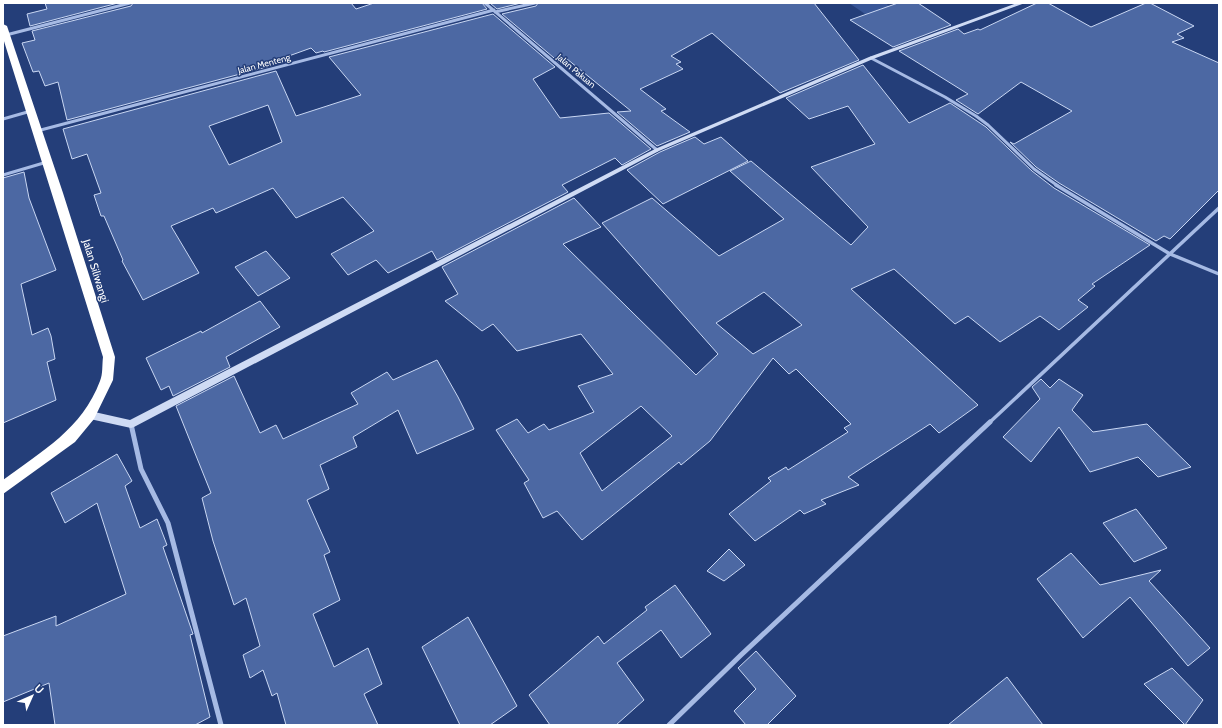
<svg xmlns="http://www.w3.org/2000/svg" width="1222" height="728" font-family="Cabin,sans-serif">
	<style>
		.green { fill: #385697 }
		.building { fill: #4c68a3; stroke: #c9d7f3; fill-rule: evenodd }
		.lines { fill: none; stroke-linecap: round; stroke-linejoin: round }
		.street-far2 { stroke: #a6bae4; stroke-width: 3 }
		.street-far1 { stroke: #a6bae4; stroke-width: 3.5 }
		.street { stroke: #a6bae4; stroke-width: 5 }
		.secondary { fill: #cfdbf4; fill-rule: evenodd }
		.highway { fill: #fff; fill-rule: evenodd }
		.labels { text-anchor: middle; stroke-width: 3; stroke-linejoin: round; paint-order: stroke }
		.far-street-label { font-size: 9px; fill: #fff; stroke: #243e79 }
		.street-label { font-size: 11px; fill: #fff; stroke: #243e79 }
	</style>
	<rect width="100%" height="100%" fill="#243e79"/>
	<path class="green" d="M849,3H885L897,11L871,18Z"/>
	<path class="building" d="M45,3H118L30,26L27,14L47,9Z
		M133,3H351L356,9L374,3H482L487,9L324,52L323,51L316,53L311,48L272,62L274,65L67,120L58,82L45,86L39,71L33,72L22,43L35,40L32,31L131,6Z
		M490,3H521L497,9Z
		M538,3H814L859,60L780,93L712,33L671,56L681,62L676,64L683,69L640,89L666,109L661,111L690,132L657,146L617,112L631,111L567,59L560,63L502,14L536,6Z
		M898,3H918L951,25L893,47L850,20Z
		M1037,3H1048L1091,27L1146,3H1150L1194,26L1177,34L1184,38L1172,42L1219,63V190L1170,239L1164,236L1156,241L1059,183L1036,167L1010,142L1014,144L1072,111L1021,82L978,114L956,100L968,94L899,51L958,29L964,34L978,29L980,30Z
		M493,14L555,67L533,79L560,118L609,113L651,149L622,165L615,158L562,185L568,192L437,260L432,251L388,273L376,260L348,275L331,254L374,231L343,197L296,218L273,188L216,213L213,208L171,226L199,273L143,300L122,261L123,260L104,216H101L94,195L101,193L87,154L72,159L63,129L276,71L296,116L361,95L329,57ZM268,105L282,142L229,165L209,126Z
		M863,65L909,123L950,103L986,127L1032,171L1054,188L1150,245L1092,284L1095,286L1078,300L1088,307L1059,330L1040,316L1000,342L968,316L955,324L894,269L851,289L978,405L939,433L930,424L848,477L859,485L821,500L826,504L804,514L800,510L755,541L729,514L771,481L768,478L786,467L788,470L848,432L844,428L851,424L796,369L789,374L773,358L710,441L681,465L679,462L582,540L557,511L543,518L524,483L529,480L496,430L517,419L528,433L544,424L549,430L594,412L578,386L613,374L581,334L517,351L493,324L482,331L445,301L458,294L442,267L574,198L601,227L563,244L696,375L718,354L602,223L652,198L719,256L784,219L730,171L751,161L851,245L868,227L811,167L875,144L848,106L809,119L786,98ZM764,292L802,325L753,354L716,323ZM641,406L672,436L602,491L580,453Z
		M695,137L704,144L721,137L748,161L663,204L627,170L660,152Z
		M24,172L29,198L56,270L21,284L32,335L48,328L51,336L55,359L47,362L56,400L3,423V178Z
		M266,251L290,278L258,296L235,267Z
		M260,301L280,327L226,357L230,367L173,396L169,386L161,390L146,358L201,331L202,333Z
		M437,360L458,397L474,429L417,454L398,410L353,437L357,447L320,465L329,489L307,500L330,552L324,555L340,600L313,614L334,667L368,648L382,684L364,694L378,725H286L277,693L272,696L263,670L250,678L243,655L260,646L246,598L234,605L213,541L202,498L211,493L176,406L234,376L260,433L276,425L283,439L358,404L351,393L387,372L393,380Z
		M1041,379L1050,388L1059,379L1083,395L1072,410L1093,432L1147,424L1191,467L1158,477L1138,457L1090,472L1059,427L1031,462L1003,437L1040,399L1032,387Z
		M117,454L132,481L125,486L140,528L157,519L167,545L163,547L193,634L190,635L210,717L195,725H55L49,683L3,702V636L56,616V626L126,594L97,503L65,523L51,493Z
		M1136,509L1167,548L1134,562L1103,523Z
		M729,549L745,565L724,581L707,571Z
		M1071,553L1100,585L1161,570L1149,581L1210,648L1188,666L1130,597L1083,638L1037,579Z
		M675,585L711,634L681,658L661,630L617,663L644,700L616,725H550L529,695L598,636L604,644L647,610L645,607Z
		M468,617L517,706L490,725H460L422,647Z
		M756,651L796,696L767,725H746L734,711L756,689L738,668Z
		M1172,668L1203,700L1185,725L1144,684Z
		M1007,677L1043,725H948Z"/>
	<g class="lines">
		<path class="street-far2" d="M485,3L657,150
			M495,12L535,3
			M6,35L130,3
			M871,58L945,97L976,116L988,125L1034,169L1058,186
			M3,119L31,111
			M37,131L494,10
			M3,175L47,162"/>
		<path class="street-far1" d="M1056,185L1170,254L1219,274
			M989,423L1219,208"/>
		<path class="street" d="M131,424L141,469L168,523L221,725
			M669,725L741,655L990,422"/>
		<path class="secondary" d="M1017,3H1025L873,59L659,151L134,427L131,428L90,419L87,418L86,415L87,412L90,411L130,420L655,149L869,57Z"/>
		<path class="highway" d="M3,24L7,26L63,193L115,357L113,380L94,419L75,442L3,494V480C42,451 82,429 100,381C103,374 102,365 103,357L3,38Z"/>
	</g>
	<g class="labels">
		<g class="far-street-label">
			<text transform="translate(264 64) rotate(-15)" y="3">Jalan Menteng</text>
			<text transform="translate(576 71) rotate(40)" y="3">Jalan Pakuan</text>
		</g>
		<g class="street-label">
			<text transform="translate(96 271) rotate(73)" y="4">Jalan Siliwangi</text>
		</g>
	</g>
	<rect width="1222" height="728" fill="none" stroke="#ffffff" stroke-width="8"/>
	<g transform="translate(32 696) rotate(45)" stroke="#243e79" stroke-width="3" paint-order="stroke">
	<path d="M0-3L7 15L0 10L-7 15Z" fill="#ffffff"/>
	<text y="-6" font-size="11" font-weight="bold" text-anchor="middle" fill="#ffffff">U</text>
	</g>
</svg>
